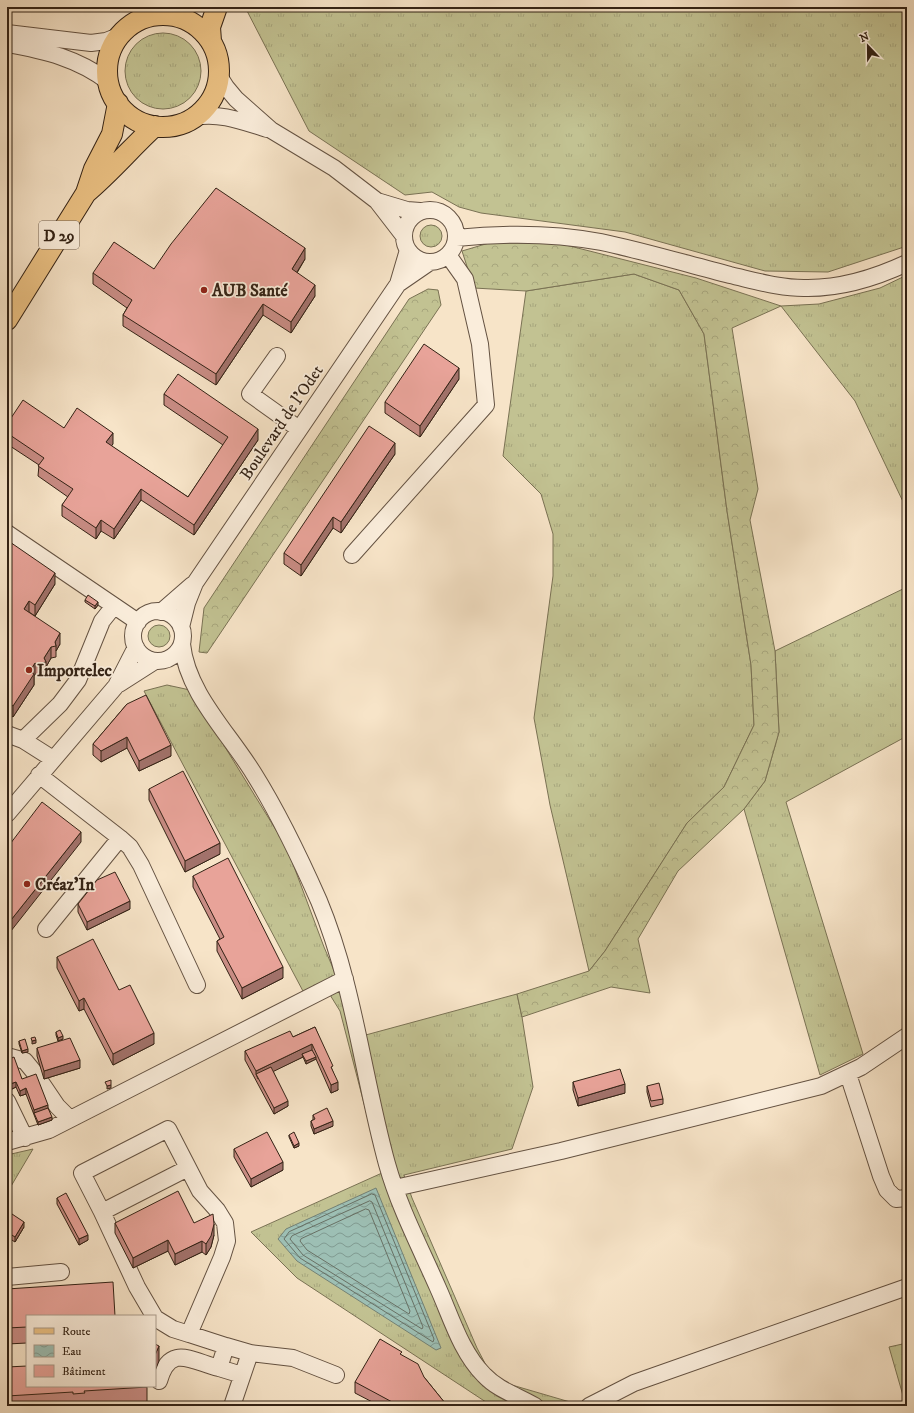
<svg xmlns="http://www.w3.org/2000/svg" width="914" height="1413" font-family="'IM FELL DW Pica',serif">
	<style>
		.grass { fill: url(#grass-tufts); stroke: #7a7254 }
		.forest { fill: url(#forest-crowns); stroke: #7a7254 }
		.water { fill: url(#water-waves); stroke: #738074 }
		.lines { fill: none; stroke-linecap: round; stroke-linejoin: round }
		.shore { stroke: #687064; stroke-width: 1 }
		.minor-casing { stroke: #645242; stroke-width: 18 }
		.major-casing { stroke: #332215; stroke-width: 22 }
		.minor { stroke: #faeddb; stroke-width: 16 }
		.major { stroke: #ecc284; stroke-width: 20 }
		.wall { fill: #c88c84; stroke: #332215 }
		.shaded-wall { fill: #a2726b; stroke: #332215 }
		.building { fill: #e8a399; stroke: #332215 }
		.poi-dot { fill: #8f2418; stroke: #faeddb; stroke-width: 1.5 }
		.labels { text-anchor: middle; stroke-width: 3.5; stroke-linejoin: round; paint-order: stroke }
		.shield { fill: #faeddb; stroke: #6f5f50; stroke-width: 1 }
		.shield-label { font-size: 16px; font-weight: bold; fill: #332215 }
		.poi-label { font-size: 17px; font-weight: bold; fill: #332215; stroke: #faeddb; text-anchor: start }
		.street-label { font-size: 17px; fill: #332215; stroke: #faeddb }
	</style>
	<defs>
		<pattern id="grass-tufts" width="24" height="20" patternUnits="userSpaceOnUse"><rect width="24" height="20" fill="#c2c292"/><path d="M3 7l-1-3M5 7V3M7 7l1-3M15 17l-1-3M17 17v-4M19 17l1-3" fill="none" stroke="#a7a67d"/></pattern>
		<pattern id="forest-crowns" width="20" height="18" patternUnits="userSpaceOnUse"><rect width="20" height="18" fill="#c2c292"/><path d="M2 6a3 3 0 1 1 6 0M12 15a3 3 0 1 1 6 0" fill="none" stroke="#a7a67d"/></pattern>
		<pattern id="water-waves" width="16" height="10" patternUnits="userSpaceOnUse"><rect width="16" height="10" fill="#9dbfb4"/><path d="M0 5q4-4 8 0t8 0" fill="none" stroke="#819b91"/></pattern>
	</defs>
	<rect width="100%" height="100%" fill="#f7e4c8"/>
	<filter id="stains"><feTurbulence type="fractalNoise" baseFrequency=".005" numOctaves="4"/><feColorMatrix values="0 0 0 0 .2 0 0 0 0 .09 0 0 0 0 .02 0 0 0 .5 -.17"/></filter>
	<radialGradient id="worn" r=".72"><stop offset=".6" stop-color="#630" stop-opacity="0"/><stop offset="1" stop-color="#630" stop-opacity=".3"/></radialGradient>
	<path class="grass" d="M245,7H907V246L828,272L765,271L625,232L481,213L459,207L432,192L405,195L309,131Z
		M125 71a38 38 0 1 1 76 0a38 38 0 1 1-76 0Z
		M420 236a11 11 0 1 1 22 0a11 11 0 1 1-22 0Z
		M634,274L679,290L704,334L727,511L751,665L754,725L724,787L687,823L605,951L589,971L550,805L534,718L553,576V534L541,494L503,456L526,291Z
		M907,275V510L855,401L781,306L819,304L880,288Z
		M907,587V736L786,802L863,1054L820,1075L744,809L765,781L779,732L775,651Z
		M148 636a11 11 0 1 1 22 0a11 11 0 1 1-22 0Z
		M167,685L190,690L287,848L324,947L362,1036L517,994L522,1017L533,1087L512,1149L404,1175L412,1198L477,1348L489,1371L505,1383L570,1402L573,1406H492L297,1278L251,1232L382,1173L340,1011L322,982L304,993L144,691Z
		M33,1149L7,1193V1155Z
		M907,1343V1406H906L889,1347Z"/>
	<path class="forest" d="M489,243H558L696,278L781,306L732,328L758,489L750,520L775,651L779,732L765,781L744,809L678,871L638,939L650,993L611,987L522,1017L517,994L589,971L605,951L687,823L724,787L754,725L751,665L727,511L704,334L679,290L634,274L526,291L474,288L462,251Z
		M428,289L438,290L441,305L207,653L199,652L204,608L409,299Z"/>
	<path class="water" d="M376,1188L441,1348L436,1350L297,1261L278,1239L286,1229Z"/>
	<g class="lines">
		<path class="shore" d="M372,1194L375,1195L434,1339L433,1342L300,1258L284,1239L289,1232Z
			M370,1201L372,1202L423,1327L422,1329L303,1255L290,1239L292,1236Z
			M366,1209L369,1210L410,1311L409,1314L307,1250L300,1241L301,1239Z"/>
		<defs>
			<path id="minor" d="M7,33L91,43L106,41L121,35
				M7,44C46,51 77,58 109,82
				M219,76L226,87L236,99L271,130L334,168L377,201L404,236
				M195,117C220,112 244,122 267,129
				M377,201L407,210L420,211
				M404 236a26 26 0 1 1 52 0a26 26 0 1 1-52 0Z
				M456,238C504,233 553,233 601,242C644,251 687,264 730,275C756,281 782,289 808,288C842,288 877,277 907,263
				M398,284L430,262
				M277,356L250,394L299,429
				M7,533L138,622
				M352,555L486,405L480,344L465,279L448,255
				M133 636a25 25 0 1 1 50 0a25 25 0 1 1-50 0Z
				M161,612L192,585
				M181,627L187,603L195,583L398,284L408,250
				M182,644C187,693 229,733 254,774C279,814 300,858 319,901C354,985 363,1077 387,1164C399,1207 420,1247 438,1288C451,1317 461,1352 484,1375C498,1390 518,1396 535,1406
				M119,684L155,661
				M7,734L23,740L53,759
				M23,740L60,704L78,680L102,621L114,606
				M39,775L120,838L46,929
				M7,814L116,686L136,647
				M120,838L130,847L141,865L197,985
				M7,1056L25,1061L34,1072L57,1106L70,1119
				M848,1074L881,1176L887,1190L896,1199L907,1198
				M7,1101L25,1138
				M7,1142L49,1130L345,979
				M188,1168L102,1212L82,1173L168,1129L200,1191L217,1210L225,1223L227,1241L222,1257L189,1334L226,1346
				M395,1188L561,1151L821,1086L861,1067L907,1036
				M102,1212L137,1287L154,1316
				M7,1277L61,1272
				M155,1318L173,1329L189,1334
				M250,1353L293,1358L336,1375
				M159,1381C170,1343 191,1361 219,1368
				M232,1406L250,1353L226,1346L219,1368L242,1375
				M589,1406L634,1383L907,1287"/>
			<path id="major" d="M107 71a56 56 0 1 1 112 0a56 56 0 1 1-112 0Z
				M211,41L210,27L217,7
				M86,193C111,172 131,148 155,126
				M7,320L86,193L94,169L112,134L118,103"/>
		</defs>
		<use href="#minor" class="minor-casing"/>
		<use href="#major" class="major-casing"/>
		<use href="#minor" class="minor"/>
		<use href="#major" class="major"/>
	</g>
	<path class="wall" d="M305,259L297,273L315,296L291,333L263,315L216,385L123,326V315L127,308L93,284V273Z
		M459,379L420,437L385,413V402Z
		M164,394L258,440L194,535L141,500L114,539L101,531L96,539L62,516V505L68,497L38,476L39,465L7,444V424L64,428L113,444L111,446L188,497L223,445L164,405Z
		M395,454L341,533L333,528L301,576L284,564V553Z
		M7,540L55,584L35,616L29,612V613L60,644L56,651V657L51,658L46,667V673L41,674L39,676L35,674L34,676V685L13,717L7,713Z
		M85,600L98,605L95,609L85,602Z
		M127,704L171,756L139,771L127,748L101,762L93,755V744Z
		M149,789L220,854L185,872L149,800Z
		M193,876L283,978L242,999L217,951V941L220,939L193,887Z
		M78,904L130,909L87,930L78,912Z
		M57,957L119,990L154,1044L113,1065L84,1009L79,1011L57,968Z
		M315,1027L333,1072L338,1090L331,1093L316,1059L306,1064L303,1057L273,1071L288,1106L274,1114L245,1060V1051L293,1037Z
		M56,1032L63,1039L58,1041L56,1035Z
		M19,1041L28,1052L22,1053L19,1044Z
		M37,1048L80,1068L44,1079L37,1056Z
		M7,1060L22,1079L48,1108L52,1120L38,1125L26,1094L20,1096L16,1087L10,1090L7,1083Z
		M573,1082L625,1093L578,1106L573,1090Z
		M647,1086L663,1099V1104L651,1107L647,1092Z
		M313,1115L333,1126L314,1134L311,1126V1121L313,1120Z
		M289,1135L299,1146L294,1148L289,1137Z
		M234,1149L283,1170L251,1187L234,1157Z
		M57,1198L88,1240L79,1245L57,1204Z
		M7,1215L24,1227L15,1242L7,1237Z
		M115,1223H194L214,1235L211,1247L206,1255L202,1252L175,1265L168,1251L133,1268L115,1233Z
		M7,1289L27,1316V1343L7,1344Z
		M402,1355L424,1377L445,1403L450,1406H380L355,1393V1382Z
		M7,1367L147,1387V1403L97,1406H7Z"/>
	<path class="shaded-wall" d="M11,69V84L7,92V84L9,75Z
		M305,248V259L292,280V269Z
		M315,285V296L291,333V322Z
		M263,304V315L216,385V374Z
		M459,368V379L420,437V426Z
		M258,429V440L194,535V525Z
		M113,433V444L106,453V442Z
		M395,443V454L341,533V522Z
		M141,489V500L114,539V529Z
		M333,517V528L301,576V565Z
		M101,520V531L96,539V528Z
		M55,573V584L35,616V605Z
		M29,601V612L24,620V609Z
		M98,602V605L95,609V606Z
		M60,633V644L56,651V646L55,642Z
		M51,647V658L46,667V662L44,658Z
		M35,663V674L34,676V685L13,717V706L30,671Z
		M41,663V674L39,676V666Z
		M127,737V748L101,762V751Z
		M171,745V756L139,771V761Z
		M81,832V842L7,936V925Z
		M220,843V854L185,872V861Z
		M130,901V909L87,930V922Z
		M283,967V978L242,999V988Z
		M84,998V1009L79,1011V1001Z
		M154,1033V1044L113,1065V1054Z
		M63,1036V1039L58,1041V1038Z
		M36,1040V1043L32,1044V1041Z
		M312,1044V1052L302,1054L303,1057L258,1079L256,1074V1071Z
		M28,1049V1052L22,1053V1051Z
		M316,1057V1059L306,1064V1061Z
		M80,1060V1068L44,1079V1071Z
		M16,1082V1087L10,1090V1084Z
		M338,1082V1090L331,1093V1085Z
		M625,1084V1093L578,1106V1098Z
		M111,1085V1088L107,1089V1086Z
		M26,1088V1094L20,1096V1091Z
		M288,1101V1106L274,1114V1108Z
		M48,1105V1111L34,1113V1110Z
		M52,1117V1120L38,1125V1122Z
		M333,1121V1126L314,1134V1129Z
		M299,1143V1146L294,1148V1146Z
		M283,1162V1170L251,1187V1179Z
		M24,1222V1227L15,1242V1237Z
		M214,1224V1235L211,1247L206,1255V1244Z
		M88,1235V1240L79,1245V1239Z
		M168,1240V1251L133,1268V1258Z
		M202,1241V1252L175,1265V1254Z
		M159,1346V1361L155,1371V1355Z"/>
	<path class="building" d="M7,69H11L9,75L11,76L7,84Z
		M216,188L305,248L292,269L315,285L291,322L263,304L216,374L123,315L132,300L93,273L114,242L154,269L171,244Z
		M424,344L459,368L420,426L385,402Z
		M178,374L258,429L194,525L141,489L114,529L101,520L96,528L62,505L73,489L38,466L44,458L7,433V424L23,400L64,428L77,408L113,433L106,442L188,497L228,437L164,394Z
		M369,426L395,443L341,522L333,517L301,565L284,553Z
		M7,540L55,573L35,605L29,601L24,609L60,633L55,642L56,646L51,647L44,658L46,662L41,663L39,666L35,663L30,671L34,674L13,706L7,702Z
		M88,595L98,602L95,606L85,600Z
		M146,695L171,745L139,761L127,737L101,751L93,744L127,704Z
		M183,771L220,843L185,861L149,789Z
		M42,802L81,832L7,925V848Z
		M228,858L283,967L242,988L217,941L224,937L193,876Z
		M115,872L130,901L87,922L78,904L97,880Z
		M93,939L119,990L130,985L154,1033L113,1054L84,998L79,1001L57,957Z
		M315,1027L333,1066L331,1067L338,1082L331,1085L312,1044L256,1071L245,1051L290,1031L293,1037Z
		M60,1030L63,1036L58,1038L56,1032Z
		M35,1037L36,1040L32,1041L31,1038Z
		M70,1038L80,1060L44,1071L37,1048Z
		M25,1039L28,1049L22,1051L19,1041Z
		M312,1050L316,1057L306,1061L302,1054Z
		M14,1057L22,1079L36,1074L48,1105L34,1110L26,1088L20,1091L16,1082L10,1084L7,1077V1060Z
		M271,1067L288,1101L274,1108L256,1074Z
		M620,1069L625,1084L578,1098L573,1082Z
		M111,1080V1085L107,1086L105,1082Z
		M659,1083L663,1099L651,1101L647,1086Z
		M48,1108L52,1117L38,1122L34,1113Z
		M327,1108L333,1121L314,1129L311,1121L315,1119L313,1115Z
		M267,1132L283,1162L251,1179L234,1149Z
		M294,1132L299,1143L294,1146L289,1135Z
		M178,1191L194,1223L213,1214L214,1224L211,1236L206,1244L202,1241L175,1254L168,1240L133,1258L115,1223Z
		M66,1193L88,1235L79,1239L57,1198Z
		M9,1212L24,1222L15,1237L7,1232V1215Z
		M113,1282L115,1316H27V1327L7,1328V1289Z
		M380,1339L402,1352L400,1354L418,1364L424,1377L445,1403L450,1406H396L394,1404V1403L355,1382Z
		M155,1344L159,1346L155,1355Z
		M27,1366V1386H147V1387L84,1391L85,1393L73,1394V1392L7,1396V1367Z"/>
	<g class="poi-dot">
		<circle cx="204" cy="290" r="4"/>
		<circle cx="29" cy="670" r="4"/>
		<circle cx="27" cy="884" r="4"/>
	</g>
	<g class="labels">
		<rect class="shield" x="39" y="221" width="40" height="28" rx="3"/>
		<g class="shield-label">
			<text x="59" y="241">D 29</text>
		</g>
		<g class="poi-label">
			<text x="212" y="296">AUB Santé</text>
			<text x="37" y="676">Importelec</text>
			<text x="35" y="890">Créaz'In</text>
		</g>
		<g class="street-label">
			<text transform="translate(281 422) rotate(-56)" y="6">Boulevard de l'Odet</text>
		</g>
	</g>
	<rect width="914" height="1413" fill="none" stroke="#f7e4c8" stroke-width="24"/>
	<rect x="8" y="8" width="898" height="1397" fill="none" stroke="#332215" stroke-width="2"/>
	<rect x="12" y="12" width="890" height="1389" fill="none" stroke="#332215"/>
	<rect x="26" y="1315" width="130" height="72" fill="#faeddb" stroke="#aa9c8c"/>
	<rect x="34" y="1328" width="20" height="6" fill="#ecc284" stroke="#aa9c8c"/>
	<text x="62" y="1335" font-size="12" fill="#332215">Route</text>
	<rect x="34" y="1345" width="20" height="12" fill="url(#water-waves)" stroke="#aa9c8c"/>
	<text x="62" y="1355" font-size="12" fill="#332215">Eau</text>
	<rect x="34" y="1365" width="20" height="12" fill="#e8a399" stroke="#aa9c8c"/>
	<text x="62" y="1375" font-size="12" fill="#332215">Bâtiment</text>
	<g transform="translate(868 46) rotate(338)" stroke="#faeddb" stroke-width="3" paint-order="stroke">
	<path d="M0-3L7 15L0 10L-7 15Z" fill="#332215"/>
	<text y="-6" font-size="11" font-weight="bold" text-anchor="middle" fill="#332215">N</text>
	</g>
	<rect width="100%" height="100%" filter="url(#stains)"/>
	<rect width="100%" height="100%" fill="url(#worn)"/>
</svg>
